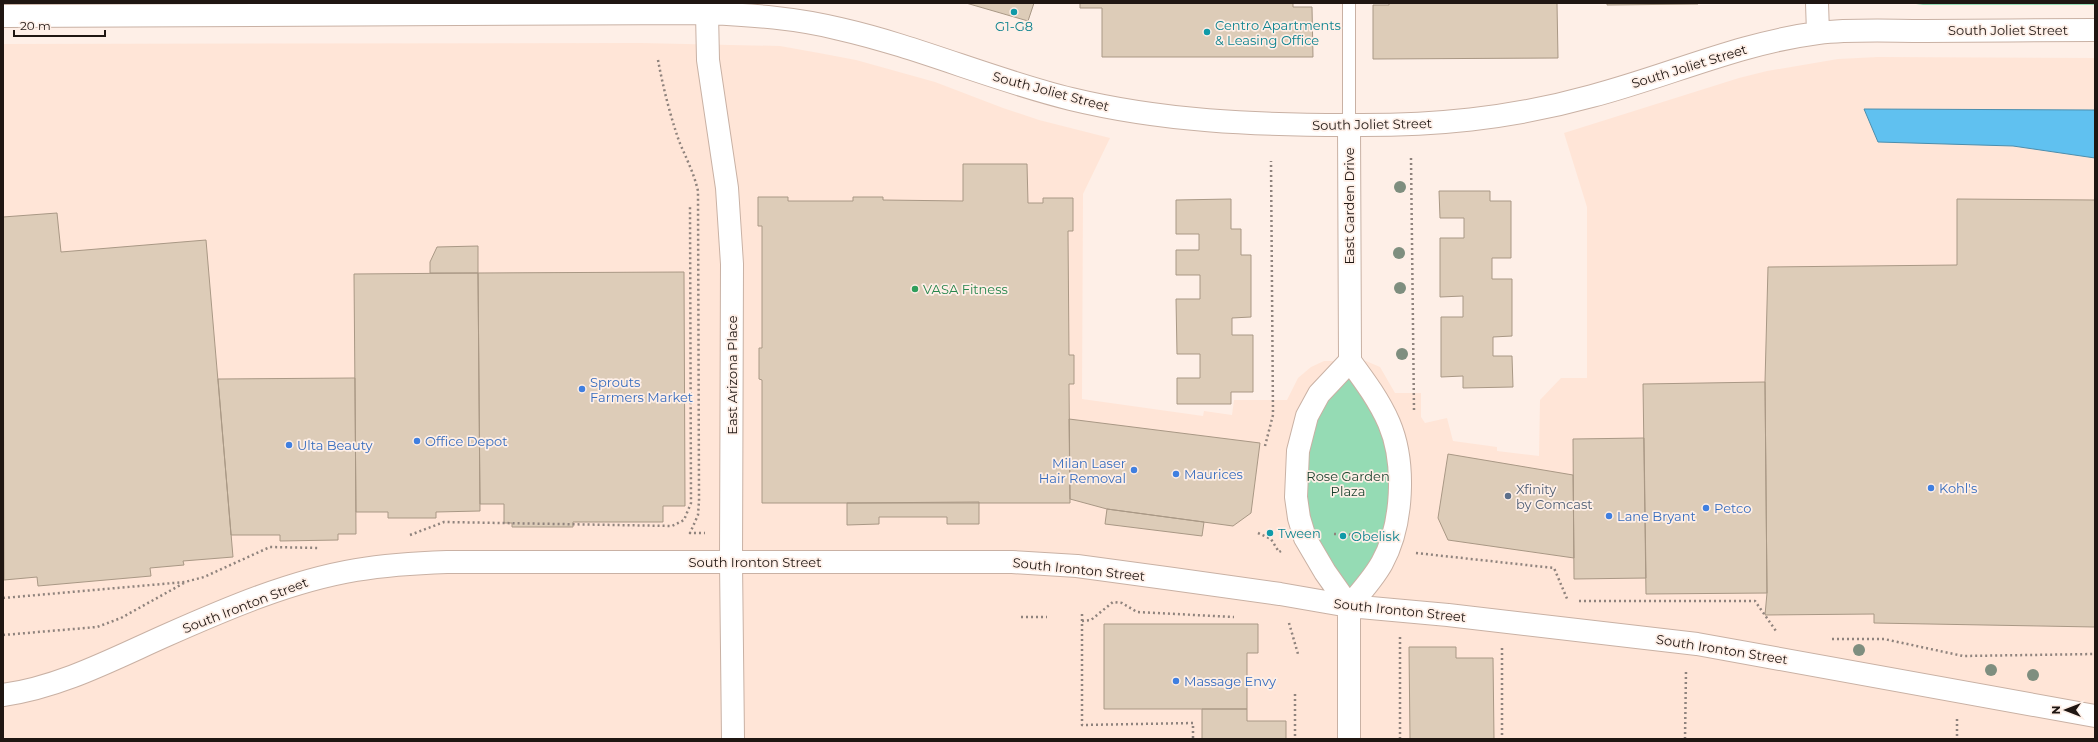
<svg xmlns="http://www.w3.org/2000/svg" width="2098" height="742" font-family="Montserrat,sans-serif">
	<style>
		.built { fill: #ffe5d7 }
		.green { fill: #95dbb4 }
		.water { fill: #60c1f0; stroke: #4c8ead }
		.building { fill: #ddccb8; stroke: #a99885 }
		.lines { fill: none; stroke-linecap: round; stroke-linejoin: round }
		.service-casing { stroke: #c9b1a4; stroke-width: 14 }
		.minor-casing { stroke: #c9b1a4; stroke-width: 24 }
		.path { stroke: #8f837d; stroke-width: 2.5; stroke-dasharray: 2 3; stroke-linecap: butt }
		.service { stroke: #fff; stroke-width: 12 }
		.minor { stroke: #fff; stroke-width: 22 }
		.tree { fill: #7e8e7f }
		.culture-dot { fill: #0f9aa8; stroke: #feefe7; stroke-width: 1.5 }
		.leisure-dot { fill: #2e9e5b; stroke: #feefe7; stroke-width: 1.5 }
		.shop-dot { fill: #3f7fe0; stroke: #feefe7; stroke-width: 1.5 }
		.service-dot { fill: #5c6f8a; stroke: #feefe7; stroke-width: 1.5 }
		.labels { text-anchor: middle; stroke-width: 3.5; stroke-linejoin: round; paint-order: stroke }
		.culture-label { font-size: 13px; fill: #0d838f; stroke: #feefe7; text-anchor: start }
		.street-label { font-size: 13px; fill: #1f1612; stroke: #feefe7 }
		.leisure-label { font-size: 13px; fill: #27864d; stroke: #feefe7; text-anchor: start }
		.shop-label { font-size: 13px; fill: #366cbe; stroke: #feefe7; text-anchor: start }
		.park-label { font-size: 13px; fill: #163e2a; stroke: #feefe7 }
		.service-label { font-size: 13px; fill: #4e5e75; stroke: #feefe7; text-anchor: start }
	</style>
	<rect width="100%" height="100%" fill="#feefe7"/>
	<path class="built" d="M641,43L780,46L819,53L856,60L935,82L1003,108L1039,120L1110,138L1083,194L1082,399L1203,416L1204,411L1232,415L1234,400H1287L1298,378L1311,367L1324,361H1366L1380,367L1395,393H1421V417L1425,423L1447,418L1453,441L1497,447V451L1539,456L1540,400L1561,378H1587V207L1564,133L1739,78L1767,71L1838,59L1878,57L2095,58V739H3V44Z"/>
	<path class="green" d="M1909,3H2095V5H1923Z
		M1350,361L1381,408L1398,513L1349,606L1315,556L1298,451Z"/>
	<path class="water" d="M1864,109L2095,110V158L2013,146L1878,142Z"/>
	<path class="building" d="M966,3H1034L1028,21Z
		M1080,3H1293V7H1312L1313,57H1102V8H1080Z
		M1389,3H1557L1558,58L1373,59V5H1389Z
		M1607,3H1698V4L1607,5Z
		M963,164H1027L1028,203H1043V198H1073V231H1068L1069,355H1074V384H1069L1070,503H762V380L759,379V348H762V226H758V197H788V201H853V197H883V200L963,201Z
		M1439,191H1490V201H1511V258H1492V279H1512V336L1493,337V356H1512L1513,387L1463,388V376L1441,377V317H1463V296L1440,297V238H1464V218H1440Z
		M1231,199V229H1241V255H1251V317L1232,318V335H1253V392H1231V404H1177V378H1200V354H1177L1176,299H1200V275H1176V250H1199V234H1176V200Z
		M1957,199L2095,200V627L1874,623V614L1765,615L1767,593L1765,382L1768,267L1957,265Z
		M57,213L61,252L206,240L233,557L183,561L184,565L150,568L151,576L38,586L37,577L4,580L3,217Z
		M478,246V273H430V262L437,247Z
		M684,272L685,506H663V522H573V527H512V523H504V504H480L478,273Z
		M478,273L480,511L436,512V518H388V512H356L354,274Z
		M355,378L356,534H338V540L280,541V535H231L218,379Z
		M1765,382L1767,593L1646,594L1643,384Z
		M1069,419L1260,443L1251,513L1233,526L1107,509L1070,499Z
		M1644,438L1646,578L1574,579L1573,439Z
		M1448,454L1573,475L1574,558L1448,540L1438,518Z
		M979,502V524H947V517H879V524L847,525V503Z
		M1107,509L1204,522L1202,536L1105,524Z
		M1104,624H1258V653H1247V709H1104Z
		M1409,647H1456V658H1493L1494,739H1410Z
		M1202,709H1247V721H1286V739H1202Z"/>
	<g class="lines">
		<defs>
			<path id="service" d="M1349,3V125"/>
			<path id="minor" d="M1817,3L1818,33
				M707,13L708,60L727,188L732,264L731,562L733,739
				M3,16L707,13C752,15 796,18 840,29C919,47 993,80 1071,99C1162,121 1254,125 1347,125C1433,126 1509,119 1592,96C1668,76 1740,43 1818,33C1853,29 1889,31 1924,31C1981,31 2038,30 2095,30
				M1349,606C1361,592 1373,579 1382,563C1403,525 1406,463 1389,423C1379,400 1364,380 1350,361L1349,125
				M3,695C61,687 115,658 167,635C228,608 291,581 356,570C386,565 417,563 447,562H1012L1077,566L1173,579L1280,594L1349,606L1448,615L1697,644L2095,716
				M1349,739V606L1325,572L1305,538L1299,518L1296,497L1298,451L1307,416L1319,394L1350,361"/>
		</defs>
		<use href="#service" class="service-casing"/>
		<use href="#minor" class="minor-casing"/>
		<path class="path" d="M658,60C663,87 670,115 679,141C686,158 694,173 698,191L699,501L698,515L690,533H705
			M1411,158L1414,410
			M1265,446L1273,415L1271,161
			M1258,533L1271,539L1279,552L1281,551
			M1334,534L1365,535
			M410,535L444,522L672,526L684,520L691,503L690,205
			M1416,553L1554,568L1568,601
			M3,598L185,582L204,577L270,547L320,548
			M1579,601H1755L1776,631
			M1082,614V725L1193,723V739
			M1021,617H1047
			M1082,621L1091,620L1113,602L1122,603L1137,612L1234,617
			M1289,623L1298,654
			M3,635L97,627L121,618L184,583
			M1832,639H1884L1963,656L2095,654
			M1502,648V739
			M1295,694V739
			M1957,719V739
			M1400,739V637
			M1685,739L1686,671"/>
		<use href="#service" class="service"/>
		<use href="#minor" class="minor"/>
	</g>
	<g class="tree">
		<circle cx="1400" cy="187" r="6"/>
		<circle cx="1399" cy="253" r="6"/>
		<circle cx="1400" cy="288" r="6"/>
		<circle cx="1402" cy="354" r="6"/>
		<circle cx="1859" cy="650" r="6"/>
		<circle cx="1991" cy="670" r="6"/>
		<circle cx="2033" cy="675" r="6"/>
	</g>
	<g class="culture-dot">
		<circle cx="1014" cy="12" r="4"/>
		<circle cx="1207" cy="32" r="4"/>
		<circle cx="1270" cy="533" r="4"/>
		<circle cx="1343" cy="536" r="4"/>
	</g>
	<circle class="leisure-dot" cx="915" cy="289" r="4"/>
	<g class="shop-dot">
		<circle cx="582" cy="389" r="4"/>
		<circle cx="417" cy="441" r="4"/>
		<circle cx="289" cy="445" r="4"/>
		<circle cx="1134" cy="470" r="4"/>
		<circle cx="1176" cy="474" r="4"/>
		<circle cx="1931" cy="488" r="4"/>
		<circle cx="1706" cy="508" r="4"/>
		<circle cx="1609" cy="516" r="4"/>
		<circle cx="1176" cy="681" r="4"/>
	</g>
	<circle class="service-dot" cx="1508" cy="496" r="4"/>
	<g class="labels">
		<g class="culture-label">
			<text x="1215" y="30">Centro Apartments<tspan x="1215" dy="15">&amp; Leasing Office</tspan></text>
			<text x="1014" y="31" text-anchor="middle">G1-G8</text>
			<text x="1278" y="538">Tween</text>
			<text x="1351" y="541">Obelisk</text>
		</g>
		<g class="street-label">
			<text x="2008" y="35">South Joliet Street</text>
			<text transform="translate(1689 66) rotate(-17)" y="5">South Joliet Street</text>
			<text transform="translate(1051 91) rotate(15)" y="5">South Joliet Street</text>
			<text transform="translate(1372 124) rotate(-1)" y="5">South Joliet Street</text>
			<text transform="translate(1349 206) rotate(-90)" y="5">East Garden Drive</text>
			<text transform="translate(732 375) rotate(-90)" y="5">East Arizona Place</text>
			<text x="755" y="567">South Ironton Street</text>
			<text transform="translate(1079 569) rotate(6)" y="5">South Ironton Street</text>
			<text transform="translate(245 605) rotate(-21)" y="5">South Ironton Street</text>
			<text transform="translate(1400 610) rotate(6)" y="5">South Ironton Street</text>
			<text transform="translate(1722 649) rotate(9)" y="5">South Ironton Street</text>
		</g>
		<g class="leisure-label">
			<text x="923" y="294">VASA Fitness</text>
		</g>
		<g class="shop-label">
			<text x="590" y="387">Sprouts<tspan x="590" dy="15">Farmers Market</tspan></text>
			<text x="425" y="446">Office Depot</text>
			<text x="297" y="450">Ulta Beauty</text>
			<text x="1126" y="468" text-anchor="end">Milan Laser<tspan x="1126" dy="15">Hair Removal</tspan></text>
			<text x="1184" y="479">Maurices</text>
			<text x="1939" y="493">Kohl's</text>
			<text x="1714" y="513">Petco</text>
			<text x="1617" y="521">Lane Bryant</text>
			<text x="1184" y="686">Massage Envy</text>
		</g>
		<g class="park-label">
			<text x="1348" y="481">Rose Garden<tspan x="1348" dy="15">Plaza</tspan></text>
		</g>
		<g class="service-label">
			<text x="1516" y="494">Xfinity<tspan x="1516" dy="15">by Comcast</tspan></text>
		</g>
	</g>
	<rect width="2098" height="742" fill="none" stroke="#1f1612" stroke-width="8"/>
	<g transform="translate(2066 710) rotate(270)" stroke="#feefe7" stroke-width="3" paint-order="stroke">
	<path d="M0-3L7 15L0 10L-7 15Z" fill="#1f1612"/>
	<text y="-6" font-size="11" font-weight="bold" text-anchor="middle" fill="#1f1612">N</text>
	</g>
	<path d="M14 30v6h91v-6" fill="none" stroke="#1f1612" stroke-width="2"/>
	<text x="20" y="30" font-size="12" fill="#1f1612" stroke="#feefe7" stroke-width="3" paint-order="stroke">20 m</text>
</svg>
